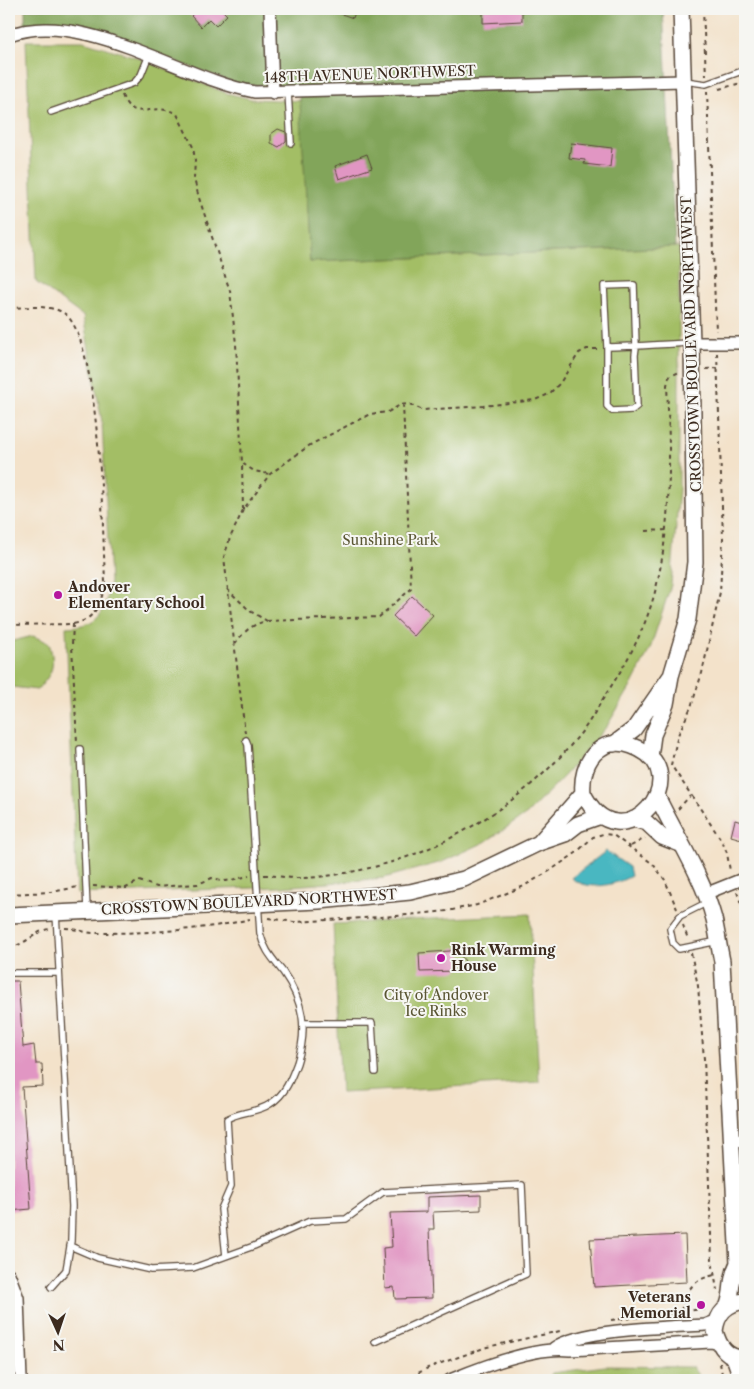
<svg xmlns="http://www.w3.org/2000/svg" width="754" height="1389" font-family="'Libre Caslon Text',serif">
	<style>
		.green { fill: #a3be65; stroke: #6f7442 }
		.forest { fill: #82a55a; stroke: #5e683c }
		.water { fill: #49b7c1; stroke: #427070 }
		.building { fill: #e196c3 }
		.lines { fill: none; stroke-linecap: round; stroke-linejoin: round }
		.lane-casing { stroke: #574638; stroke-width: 8 }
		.street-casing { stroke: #574638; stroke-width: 14 }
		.secondary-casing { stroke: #574638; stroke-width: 18 }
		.path { stroke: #574638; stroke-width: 2; stroke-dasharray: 4 4; stroke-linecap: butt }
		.lane { stroke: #fff; stroke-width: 5.5 }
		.street { stroke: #fff; stroke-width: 11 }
		.secondary { stroke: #fff; stroke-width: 15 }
		.poi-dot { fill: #b5179e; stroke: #f6f6f2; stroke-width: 2 }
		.labels { text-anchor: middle; stroke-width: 4; stroke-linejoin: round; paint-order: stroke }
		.street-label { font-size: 14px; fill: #3b2a1e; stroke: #f6f6f2 }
		.park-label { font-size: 14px; fill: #5a5633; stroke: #f6f6f2 }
		.poi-label { font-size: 14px; font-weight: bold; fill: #3b2a1e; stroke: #f6f6f2; text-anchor: start }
	</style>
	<rect width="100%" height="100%" fill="#f6f6f2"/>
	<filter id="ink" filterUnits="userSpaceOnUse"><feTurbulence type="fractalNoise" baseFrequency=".02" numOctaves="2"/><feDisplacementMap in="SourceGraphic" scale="10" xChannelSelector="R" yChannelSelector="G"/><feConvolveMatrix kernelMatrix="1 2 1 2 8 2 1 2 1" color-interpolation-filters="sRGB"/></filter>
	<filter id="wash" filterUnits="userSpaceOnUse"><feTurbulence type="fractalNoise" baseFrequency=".0096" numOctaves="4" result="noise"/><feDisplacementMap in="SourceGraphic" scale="20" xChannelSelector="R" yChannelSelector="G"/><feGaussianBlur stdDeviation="1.12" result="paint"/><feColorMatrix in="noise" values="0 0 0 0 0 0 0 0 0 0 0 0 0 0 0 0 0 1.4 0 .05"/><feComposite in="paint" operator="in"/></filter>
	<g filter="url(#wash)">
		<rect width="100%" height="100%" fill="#f3e2ca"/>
		<path class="green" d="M26,41H83L133,56L226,93L251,99L301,101L310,262L679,247V489L671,585L650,649L630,688L607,726L565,775L527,814L485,842L442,862L384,878L282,887L77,894L66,627C100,626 105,612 110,582L102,422L83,316L36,282Z
			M33,636L49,643C56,666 53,673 37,690L12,687L9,684V642Z
			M530,914L539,1082L341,1093L333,924Z
			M605,1366L692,1367L702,1380H548L552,1373Z"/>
		<path class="forest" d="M25,9H663L675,247L310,262L299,86L240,85L86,29L25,25Z"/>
		<path class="water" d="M606,851L629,867L631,876C613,886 588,891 571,878Z"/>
		<g id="blocks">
			<path class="building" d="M198,9H221L227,15L216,26L209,19L201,27L191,16Z
				M324,9H356L353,18L336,12L324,13Z
				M483,9H522V21L483,23Z
				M278,129L286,132V141L279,147L271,143V134Z
				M571,143L612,148L610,167L584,164L585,160L569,158Z
				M367,154L372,168L339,179L335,166Z
				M412,596L433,615L414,636L393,616Z
				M735,820L745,823V840L731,836Z
				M455,947L463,954L461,956L465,961L456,971L420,972L419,953L450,951Z
				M9,981H18L23,1047L34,1045L36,1064H42L43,1086L22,1087L31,1209L9,1211Z
				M481,1195V1210L433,1212L434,1229H429L432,1298L395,1299L394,1287L385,1288L383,1248L392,1247L390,1213L427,1212V1197Z
				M685,1235L687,1282L594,1287L590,1239Z"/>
		</g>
	</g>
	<g filter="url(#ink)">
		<use href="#blocks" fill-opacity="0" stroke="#574638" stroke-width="1"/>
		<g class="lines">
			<defs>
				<path id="lane" d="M685,81L706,84L745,70
					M288,92L291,143
					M51,112L134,83L141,75L149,55
					M607,347L604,286L634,285L636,347L635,355L637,406L632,410L612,411L607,406V347C635,347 662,344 690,343
					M80,749L87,909
					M708,902L680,916L670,929L673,943L679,949L718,941
					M9,973H59
					M303,1023H372L375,1072
					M70,1246L98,1258L151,1270L193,1268L254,1246L310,1221L346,1219L383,1192L522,1185L526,1274L375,1342
					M226,1256L221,1209L231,1186L227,1119C240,1111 257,1113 270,1104C285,1095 291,1079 297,1063C308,1029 304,1002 283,972C273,959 264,950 260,933L248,745L246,740
					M51,1287L66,1270L71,1241L72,1206L56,913"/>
				<path id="street" d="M270,9L273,93
					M9,35C83,8 182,79 255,92L683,81
					M692,343H745
					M705,894L745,878
					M732,1141L745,1140
					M9,1274L18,1298L21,1380
					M554,1348C580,1329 670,1327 705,1325L716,1321
					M450,1380C481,1367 536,1346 570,1350L711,1342L719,1344"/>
				<path id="secondary" d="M614,744L634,729L670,677
					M650,757L653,735L666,704L671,676L688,619L695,562L692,343L681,9
					M657,796C675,834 703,877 714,919C717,932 719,947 722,961L738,1263L745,1272
					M634,819L647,823L662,837L680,844
					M539,843L583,793C580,764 599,734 632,746C703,771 621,871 583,793
					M9,915L319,901L410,892L464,879L539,843L565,834L578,824L601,816
					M745,1301C727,1303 717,1313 715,1331C719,1347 728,1359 745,1358
					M728,1305C734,1288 729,1280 738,1263
					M734,1357L742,1380"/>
			</defs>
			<use href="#lane" class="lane-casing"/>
			<use href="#street" class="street-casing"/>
			<use href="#secondary" class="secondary-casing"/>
			<path class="path" d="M703,9L706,76
				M719,89L745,82
				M707,91L716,331
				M122,95C133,125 154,100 177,114L193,147L195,160L194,179L199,198L230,291L236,344L242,463
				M9,308C25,308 47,304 62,312C101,331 103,538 105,583C101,604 95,620 73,624
				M717,353L723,538L720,592L702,673L691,707L678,735L671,765L722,841L727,853L730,871
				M706,369L718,368
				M243,510L242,463L254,471L270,474
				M646,531L666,530
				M227,589L250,611L267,621C252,624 243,632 234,645
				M267,621L379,617L411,589L403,404
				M9,625L73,624L72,645L77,742
				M245,733L224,557L230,538L243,510L270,474L310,445L370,414L388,412L400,405L409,404L423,410L483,406L535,400L549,394L560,383L579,353L587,349H600
				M678,809L690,796
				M631,846L645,838
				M264,875C275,875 286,878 297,878C319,878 343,874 365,869C448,851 532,797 584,729C592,718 599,705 606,694C628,661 646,628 656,588C672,522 670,453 667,385L669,377L679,372
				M93,886L126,888L139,881L157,887L198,884L212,878L226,881L249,876
				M737,892L745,915
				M9,894L51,892L78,887
				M268,918L294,922L397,916L447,911L477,905L522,887L548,872L576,853L593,837L603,834L613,835L653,864L665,880L677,909
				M683,925L688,939
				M65,928C75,928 84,933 95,933C146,933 201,931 250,919
				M9,947C26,946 35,930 50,929
				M691,953L698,986L704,1059L712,1260L717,1290
				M681,1311C686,1290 693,1279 715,1275
				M661,1315L681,1311L708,1309
				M611,1320L641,1317
				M720,1363L723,1380
				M404,1380L430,1367L487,1347L560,1331"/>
			<use href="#lane" class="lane"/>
			<use href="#street" class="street"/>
			<use href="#secondary" class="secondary"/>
		</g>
	</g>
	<g class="poi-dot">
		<circle cx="58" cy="595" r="5"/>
		<circle cx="441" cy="958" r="5"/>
		<circle cx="701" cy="1305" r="5"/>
	</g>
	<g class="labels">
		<g class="street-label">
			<text transform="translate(370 74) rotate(-2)" y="5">148TH AVENUE NORTHWEST</text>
			<text transform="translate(691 344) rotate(-92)" y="5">CROSSTOWN BOULEVARD NORTHWEST</text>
			<text transform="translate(249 902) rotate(-3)" y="5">CROSSTOWN BOULEVARD NORTHWEST</text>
		</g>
		<g class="park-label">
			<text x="390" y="545">Sunshine Park</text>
			<text x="436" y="1000">City of Andover<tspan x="436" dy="16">Ice Rinks</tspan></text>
		</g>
		<g class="poi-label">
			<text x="68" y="592">Andover<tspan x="68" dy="16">Elementary School</tspan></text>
			<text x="451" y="955">Rink Warming<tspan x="451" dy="16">House</tspan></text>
			<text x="691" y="1302" text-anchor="end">Veterans<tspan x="691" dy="16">Memorial</tspan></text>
		</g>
	</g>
	<rect width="754" height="1389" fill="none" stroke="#f6f6f2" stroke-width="30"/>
	<g transform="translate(58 1332) rotate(177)" stroke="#f6f6f2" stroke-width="4" paint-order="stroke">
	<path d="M0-4L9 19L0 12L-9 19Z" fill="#3b2a1e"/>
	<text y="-8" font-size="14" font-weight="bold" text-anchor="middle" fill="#3b2a1e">N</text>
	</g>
</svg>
